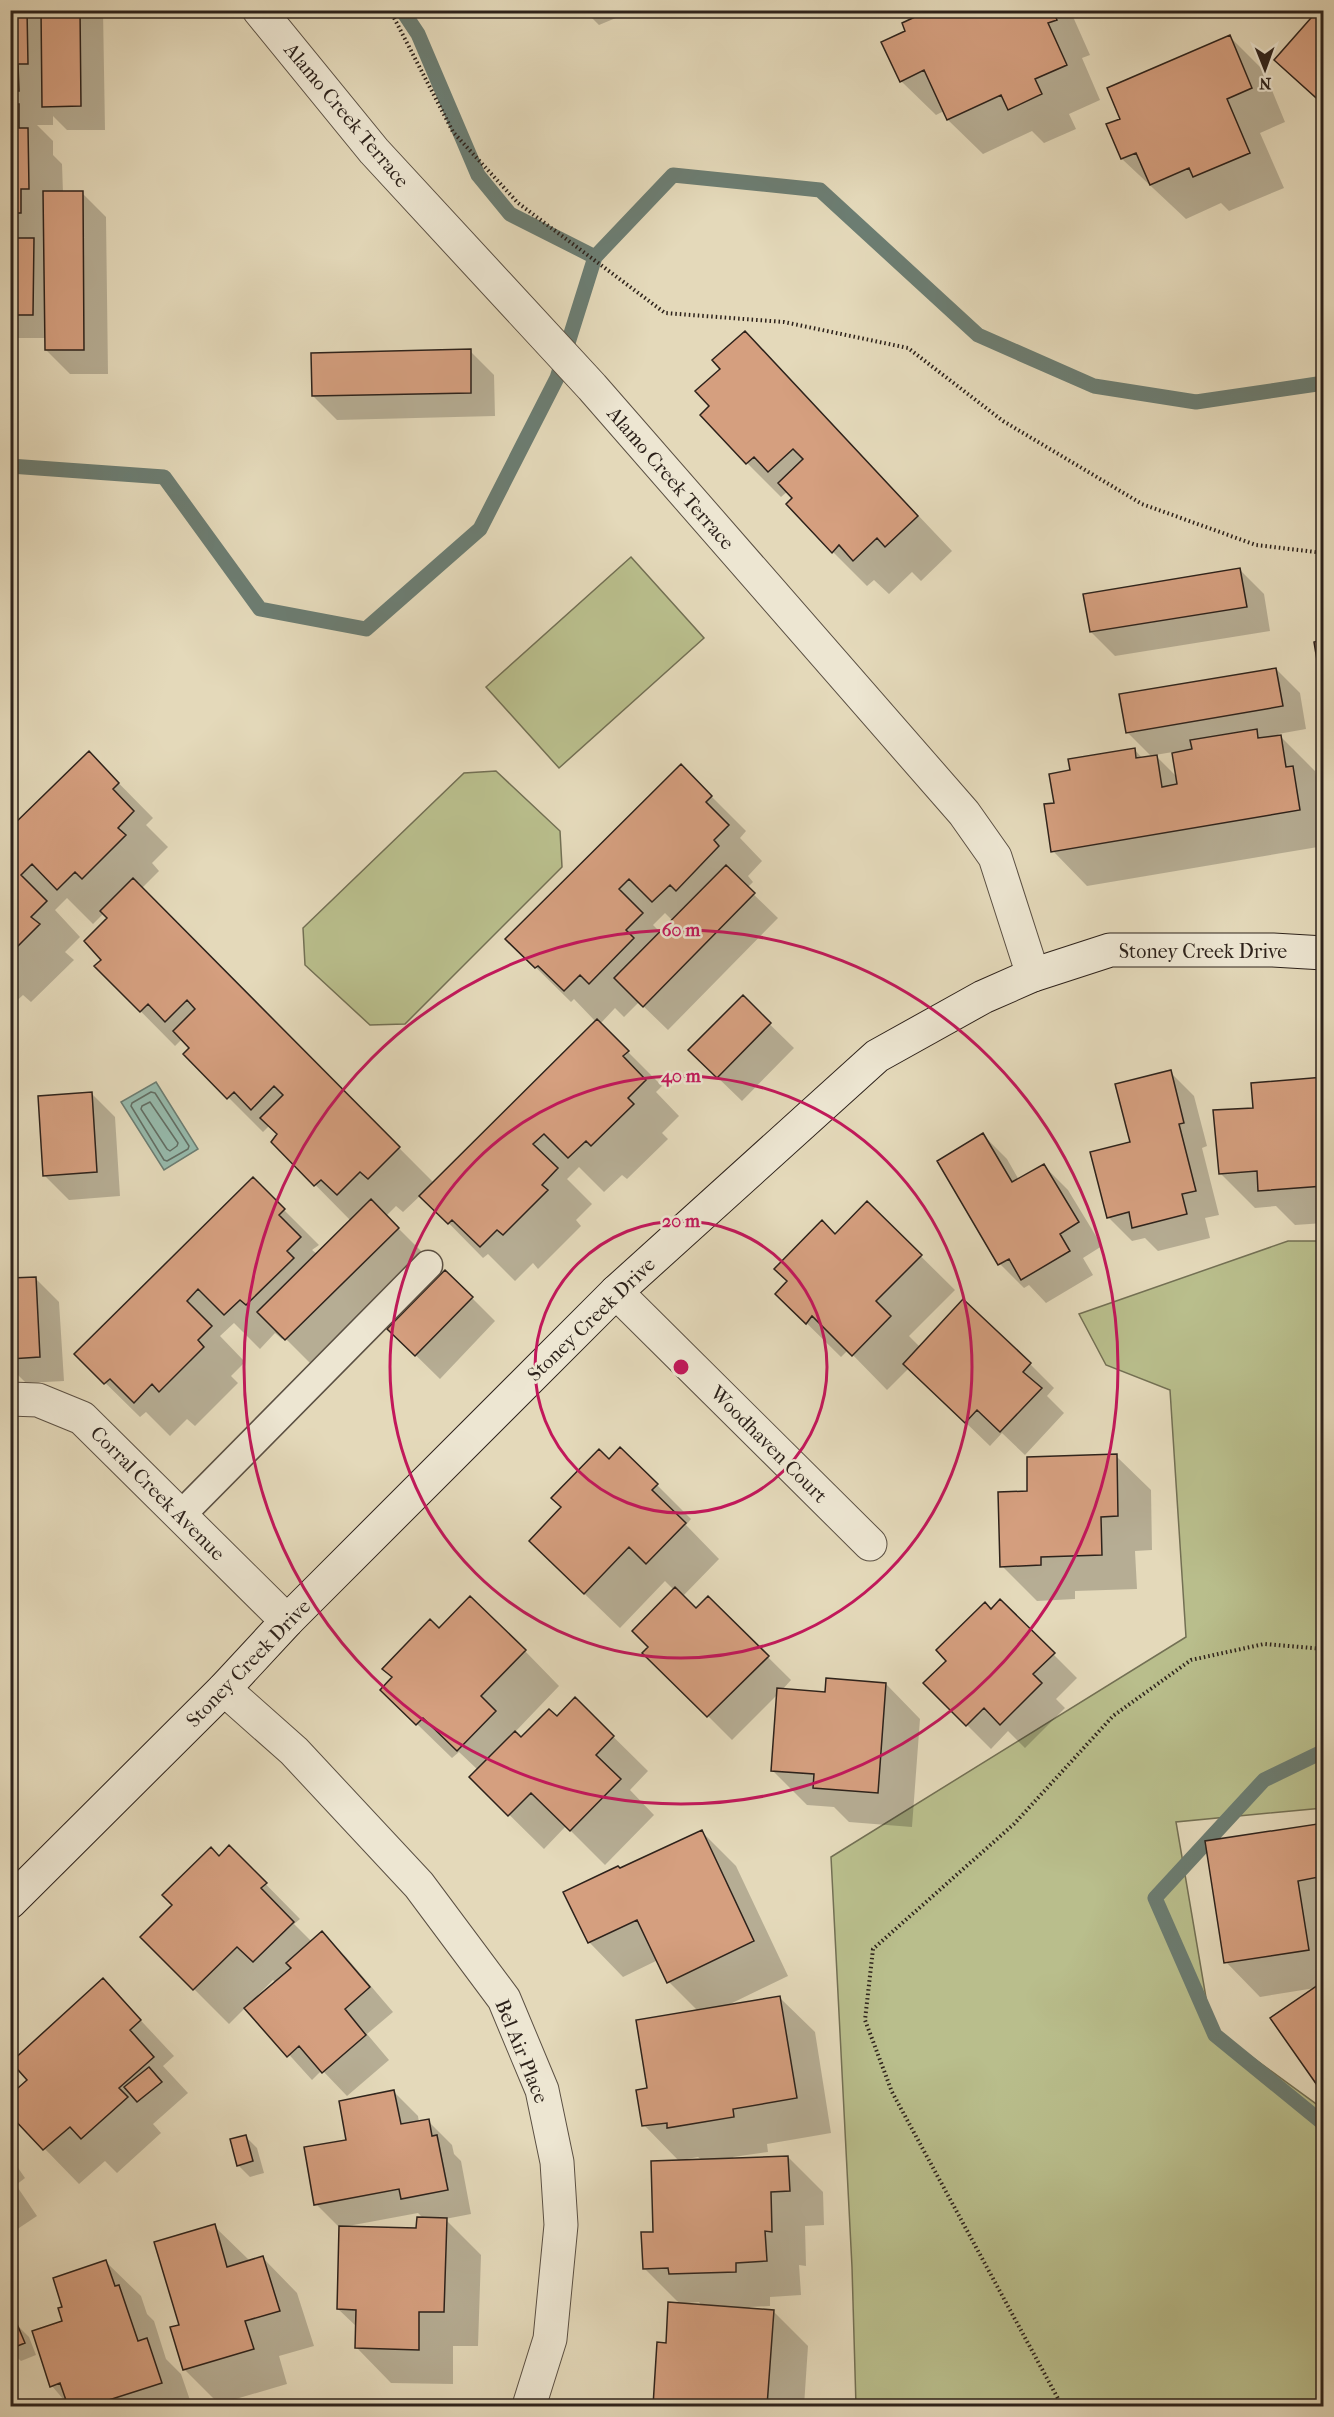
<svg xmlns="http://www.w3.org/2000/svg" width="1334" height="2417" font-family="'IM FELL French Canon',serif">
	<style>
		.green { fill: #b9be8c; stroke: #737054; stroke-width: 1.5 }
		.water { fill: #96baac; stroke: #6c7d72; stroke-width: 1.5 }
		.shadow { fill: #0003; fill-rule: evenodd }
		.lines { fill: none; stroke-linecap: round; stroke-linejoin: round }
		.shore { stroke: #626e64; stroke-width: 1.5 }
		.stream { stroke: #6c7d72; stroke-width: 15 }
		.building { fill: #d59f7f; stroke: #2d221b; stroke-width: 1.5 }
		.lane-casing { stroke: #5b5043; stroke-width: 31 }
		.street-casing { stroke: #5b5043; stroke-width: 35 }
		.secondary-casing { stroke: #2d221b; stroke-width: 35 }
		.path { stroke: #2d221b; stroke-width: 4; stroke-dasharray: 1.5 3; stroke-linecap: butt }
		.lane { stroke: #ede6d2; stroke-width: 28 }
		.street { stroke: #ede6d2; stroke-width: 33 }
		.secondary { stroke: #ede6d2; stroke-width: 33 }
		.ring { fill: none; stroke: #c2185b; stroke-width: 3 }
		.labels { text-anchor: middle; stroke-width: 5; stroke-linejoin: round; paint-order: stroke }
		.street-label { font-size: 20px; fill: #2d221b; stroke: #ede6d2 }
		.centre { fill: #c2185b; stroke: #ede6d2; stroke-width: 3 }
		.ring-label { font-size: 18px; text-anchor: middle; font-weight: bold; fill: #c2185b; stroke: #ede6d2; stroke-width: 5; stroke-linejoin: round; paint-order: stroke }
	</style>
	<rect width="100%" height="100%" fill="#e4d9ba"/>
	<filter id="stains"><feTurbulence type="fractalNoise" baseFrequency=".00333" numOctaves="4"/><feColorMatrix values="0 0 0 0 .2 0 0 0 0 .09 0 0 0 0 .02 0 0 0 .5 -.17"/></filter>
	<radialGradient id="worn" r=".72"><stop offset=".6" stop-color="#630" stop-opacity="0"/><stop offset="1" stop-color="#630" stop-opacity=".3"/></radialGradient>
	<path class="green" d="M631,557L704,638L559,768L486,687Z
		M496,771L560,831L562,867L405,1024L370,1025L305,965L303,928L464,773Z
		M1288,1241H1323V1808L1176,1822L1211,2027L1323,2109V2406H856L852,2267L831,1857L1186,1637L1170,1390L1106,1365L1079,1314Z"/>
	<path class="water" d="M156,1082L198,1149L164,1170L121,1102Z"/>
	<path class="shadow" d="M10,10H103L105,130H67L53,116V125H37L53,141V155L62,164L63,193H82L106,217L108,374H70L46,350V338H10Z
		M584,10H635L599,25Z
		M933,10H1070L1090,55L1082,58L1100,100L1069,114L1076,129L1044,143L1032,131L983,154L948,120L944,111L936,115L901,81L907,31Z
		M1324,10V106L1276,60Z
		M1229,36L1264,71L1285,122L1260,133L1284,188L1229,211L1221,203L1186,219L1122,159L1108,125L1122,120Z
		M745,333L952,551L921,581L912,572L889,594L874,580L867,586L833,552L795,498L788,491L781,497L747,463L711,406L722,369Z
		M470,351L494,375L495,416L337,420L313,396Z
		M1240,570L1264,594L1270,631L1115,656L1091,632Z
		M1276,669L1300,693L1306,729L1278,734L1315,771L1319,794L1324,799V846L1087,886L1053,851L1055,804L1072,771L1134,749L1143,759L1152,757L1127,732ZM1173,752L1177,777L1155,755Z
		M89,753L153,818L146,825L168,847L152,863L159,871L141,889L434,1183L596,1022L574,999L571,1002L507,939L681,766L746,831L740,838L762,861L748,876L753,882L747,888L778,918L668,1030L639,1002L624,1017L615,1008L600,1024L662,1086L656,1092L679,1116L662,1133L668,1139L627,1179L622,1175L604,1192L579,1167L567,1179L592,1204L576,1220L581,1226L538,1269L533,1263L515,1281L488,1254L483,1258L421,1195L403,1212L396,1206L386,1216L422,1252L310,1363L284,1337L282,1339L275,1333L260,1349L234,1323L220,1336L245,1362L231,1376L238,1383L195,1426L187,1419L170,1436L146,1412L140,1417L76,1354L253,1179L319,1245L312,1250L317,1254L351,1221L273,1142L279,1135L269,1126L263,1132L185,1054L191,1048L182,1039L175,1046L96,966L104,960L109,919L104,913L93,924L67,898L55,910L80,937L65,952L74,960L31,1002L23,995L10,1007V830ZM665,913L673,921L661,933L653,925Z
		M743,998L794,1048L742,1101L714,1074Z
		M10,1035L16,1040L18,1079H10Z
		M1170,1072L1194,1096L1207,1146L1202,1148L1219,1215L1205,1218L1210,1238L1158,1251L1145,1238L1132,1241L1108,1217L1131,1143Z
		M1324,1079V1223L1295,1225L1276,1206L1255,1208L1220,1173L1255,1109Z
		M91,1093L115,1117L120,1196L69,1200L45,1176Z
		M983,1135L1007,1159L1019,1180L1044,1166L1068,1190L1102,1246L1083,1258L1093,1275L1046,1303L1029,1285L1024,1288L1000,1264Z
		M867,1203L955,1290L909,1336L920,1347L1030,1364L1054,1388L1047,1396L1064,1413L1025,1455L1002,1433L990,1446L909,1368L887,1390L848,1350L841,1357L777,1294Z
		M35,1278L59,1302L64,1381L26,1383L10,1367V1280Z
		M472,1298L495,1321L440,1379L389,1329Z
		M1116,1456L1151,1490L1152,1550L1135,1551L1137,1589L1075,1591V1599L1037,1601L1002,1566L1029,1493Z
		M609,1461L657,1485L691,1519L686,1525L719,1559L683,1596L696,1610L708,1598L791,1680L782,1690L827,1693L886,1684L920,1719L912,1827L849,1822L834,1807L807,1805L772,1770L778,1694L732,1740L645,1653L650,1647L674,1590L665,1581L620,1628L566,1576Z
		M1000,1601L1077,1678L1056,1699L1065,1708L1025,1748L1008,1731L991,1749L925,1683L948,1661Z
		M439,1630L525,1651L559,1686L515,1732L522,1739L557,1718L575,1699L648,1771L630,1790L654,1815L605,1865L566,1826L544,1849L471,1777L478,1770L459,1752L452,1758L417,1724Z
		M1324,1824V2092L1315,1988L1260,1997L1226,1962Z
		M701,1831L736,1866L788,1976L726,2006L780,1998L815,2032L831,2133L767,2144L768,2152L733,2157L734,2159L788,2157L823,2192L824,2225L805,2226L806,2266L799,2265L801,2295L770,2297V2306L750,2307L749,2309L773,2311L808,2346L804,2406H654L659,2344L667,2345L680,2304L644,2268L679,2161L644,2125L649,2089L698,2011L669,1982L658,1960L623,1977L589,1942L620,1870ZM698,2157L702,2160L688,2161L687,2159ZM699,2302L702,2306L688,2305V2303Z
		M229,1847L300,1919L294,1924L312,1942L322,1934L346,1957L393,2012L367,2034L389,2060L347,2096L322,2070L312,2080L246,2007L229,2024L142,1937ZM273,1980L276,1983L260,1997L258,1995Z
		M103,1980L174,2056L163,2066L188,2093L153,2124L161,2133L117,2173L105,2161L79,2184L10,2113L29,2080Z
		M394,2092L418,2116L419,2123L428,2121L452,2145L454,2154L461,2161L471,2214L445,2219L481,2255L478,2346H453V2384L391,2383L357,2348V2327L338,2309L340,2228L316,2204L348,2141ZM418,2213L424,2219L418,2229L348,2226Z
		M245,2136L257,2148L264,2173L250,2177L238,2165Z
		M10,2156L25,2178L16,2185L37,2216L10,2234Z
		M214,2226L249,2260L263,2258L297,2293L314,2346L279,2356L287,2384L219,2404L184,2369L181,2326Z
		M106,2262L141,2296L147,2314L154,2321L166,2359L181,2374L192,2406H69L52,2386L64,2322V2308Z
		M17,2325L29,2337L36,2355L21,2361L10,2351V2328Z"/>
	<g class="lines">
		<path class="shore" d="M151,1092L155,1093L189,1146L188,1149L167,1161L164,1160L131,1106L132,1103Z
			M150,1102L178,1143L177,1146L170,1151L167,1149L141,1109L142,1106Z"/>
		<path class="stream" d="M402,10L418,34L478,175L510,214L595,257
			M10,466L164,477L260,609L366,629L480,529L557,378L595,257L673,175L820,190L978,335L1094,386L1196,402L1324,383
			M1324,1751L1264,1780L1155,1898L1215,2035L1324,2124"/>
	</g>
	<path class="building" d="M10,10H27L28,64H18L19,91H10Z
		M41,10H80L81,106L42,107Z
		M930,10H1052L1057,20L1048,23L1067,65L1035,79L1042,94L1008,110L1001,95L947,120L924,70L900,82L881,42L905,31L902,23Z
		M1318,10H1324V105L1274,60Z
		M1230,35L1252,88L1227,99L1250,153L1193,177L1189,168L1150,185L1136,153L1121,159L1106,124L1120,119L1107,88Z
		M10,104H19V128H28L29,189H21V213H10Z
		M43,191H83L84,350H45Z
		M10,238H34L33,315H10Z
		M745,331L918,516L885,547L877,538L853,561L839,545L832,553L786,504L792,498L778,483L803,459L793,449L768,472L754,457L746,464L700,415L709,406L695,391L720,369L712,360Z
		M471,349V393L312,396L311,353Z
		M1240,568L1247,607L1090,632L1083,594Z
		M1319,616H1324V702L1314,642L1323,640Z
		M1276,668L1283,706L1126,733L1119,694Z
		M1257,729L1258,738L1281,735L1286,767L1293,766L1300,810L1051,852L1044,804L1054,803L1049,774L1070,770L1068,759L1135,748L1136,758L1157,755L1162,787L1177,784L1172,753L1192,749L1190,740Z
		M89,751L119,783L113,789L134,811L118,828L126,835L82,879L75,872L57,890L32,864L21,875L47,901L31,917L40,924L10,954V828Z
		M681,764L712,796L706,802L729,825L714,840L719,846L676,891L670,885L652,902L629,879L619,889L643,913L626,930L634,938L589,984L580,975L564,991L538,966L535,968L505,939Z
		M726,865L755,893L643,1007L614,978Z
		M133,878L400,1147L368,1179L360,1172L337,1195L321,1180L314,1186L271,1142L277,1134L260,1118L283,1095L274,1086L251,1110L234,1092L227,1099L183,1054L189,1048L173,1031L195,1009L187,1000L165,1022L148,1004L140,1012L94,966L101,960L84,941L107,918L100,911Z
		M743,995L771,1023L717,1078L688,1050Z
		M597,1019L629,1051L623,1056L646,1080L628,1098L634,1104L591,1146L586,1141L568,1158L544,1134L533,1144L558,1168L542,1185L548,1190L503,1235L497,1230L480,1247L452,1220L448,1224L419,1196Z
		M1171,1070L1184,1123L1179,1124L1196,1191L1182,1194L1187,1214L1132,1228L1129,1212L1107,1218L1090,1152L1130,1142L1115,1084Z
		M1324,1077V1186L1258,1191L1257,1171L1219,1174L1213,1110L1253,1108L1251,1083Z
		M92,1092L97,1172L43,1176L38,1096Z
		M983,1133L1012,1182L1044,1164L1079,1222L1060,1234L1070,1251L1021,1280L1009,1259L998,1265L937,1161Z
		M253,1177L285,1209L279,1215L301,1237L287,1251L294,1258L246,1305L240,1300L224,1315L198,1289L187,1301L212,1326L198,1340L204,1347L159,1392L152,1384L134,1403L110,1379L104,1384L74,1354Z
		M371,1199L399,1228L285,1340L257,1312Z
		M867,1201L922,1255L876,1301L891,1316L852,1356L812,1316L806,1324L775,1294L787,1281L774,1269L822,1220L835,1234Z
		M445,1270L473,1297L415,1356L387,1329Z
		M36,1277L40,1357L10,1359V1278Z
		M963,1299L1031,1363L1023,1372L1042,1388L1000,1432L977,1410L965,1423L903,1364Z
		M620,1447L658,1484L652,1490L686,1523L646,1564L629,1547L584,1594L529,1541L561,1507L551,1498L599,1449L609,1459Z
		M1117,1454L1118,1516L1101,1517L1102,1555L1041,1557V1565L1000,1567L998,1492L1027,1491V1457Z
		M675,1587L696,1608L708,1596L769,1656L707,1717L642,1653L648,1647L632,1631Z
		M470,1596L526,1650L481,1696L496,1711L457,1751L423,1718L416,1725L380,1690L392,1677L382,1669L430,1619L439,1628Z
		M1000,1599L1055,1653L1033,1674L1042,1683L1000,1725L984,1708L966,1726L923,1683L946,1661L936,1650L985,1602L991,1609Z
		M826,1678L886,1683L878,1793L813,1788L814,1774L771,1771L777,1688L825,1692Z
		M575,1697L614,1736L596,1755L621,1779L570,1831L531,1793L508,1816L469,1777L515,1731L521,1737L549,1709L557,1716Z
		M1324,1823V1876L1298,1881L1309,1950L1224,1963L1205,1841Z
		M702,1830L754,1941L667,1983L637,1920L588,1943L563,1892L618,1866L620,1868Z
		M229,1845L267,1883L261,1888L294,1922L253,1962L237,1947L193,1990L140,1937L172,1905L162,1895L211,1847L219,1856Z
		M322,1931L370,1987L345,2009L366,2035L322,2073L299,2046L287,2057L244,2008L291,1968L286,1963Z
		M103,1978L141,2020L130,2030L154,2057L119,2088L128,2097L81,2139L70,2127L43,2150L10,2115V2095L27,2080L11,2062Z
		M1324,1981V2095L1270,2018Z
		M780,1996L797,2098L733,2109L734,2117L667,2128V2123L642,2126L636,2090L647,2088L636,2020Z
		M149,2067L162,2082L137,2102L124,2087Z
		M394,2090L401,2124L429,2119L432,2136L437,2135L448,2190L401,2199L399,2189L314,2205L304,2147L346,2140L339,2101Z
		M246,2135L253,2161L237,2166L230,2139Z
		M788,2156L790,2191L771,2192L772,2232L765,2231L767,2261L736,2263V2272L669,2274L668,2268L643,2269L641,2232H653L651,2161Z
		M417,2217L447,2218L444,2312H419V2350L355,2348L356,2310L337,2309L339,2226L416,2228Z
		M215,2224L227,2267L263,2256L280,2311L245,2321L254,2349L183,2370L170,2327L179,2325L154,2242Z
		M106,2260L115,2286L119,2285L138,2341L147,2338L162,2383L90,2406H68L60,2383L50,2387L32,2331L62,2321L58,2308L62,2307L53,2278Z
		M668,2302L774,2310L767,2406H653L657,2342L666,2343Z
		M17,2324L25,2343L10,2349V2326Z"/>
	<g class="lines">
		<defs>
			<path id="lane" d="M180,1516L428,1265"/>
			<path id="street" d="M259,10L374,151L592,387L964,813L995,857L1033,975
				M616,1292L870,1544
				M10,1399L38,1400L82,1418L287,1621
				M224,1689L294,1751L419,1885L504,1999L542,2090L557,2162L561,2225L550,2339L529,2406"/>
			<path id="secondary" d="M10,1902L224,1689L287,1621L616,1292L877,1056L983,997L1033,975L1110,950H1273L1324,953"/>
		</defs>
		<use href="#lane" class="lane-casing"/>
		<use href="#street" class="street-casing"/>
		<use href="#secondary" class="secondary-casing"/>
		<path class="path" d="M390,10L453,132L518,203L665,313L784,322L908,348L1003,421L1142,504L1256,545L1324,553
			M1062,2406L892,2092L865,2020L873,1949L1014,1824L1113,1716L1191,1660L1264,1644L1324,1649"/>
		<use href="#lane" class="lane"/>
		<use href="#street" class="street"/>
		<use href="#secondary" class="secondary"/>
	</g>
	<g class="ring">
		<circle cx="681" cy="1367" r="146"/>
		<circle cx="681" cy="1367" r="291"/>
		<circle cx="681" cy="1367" r="437"/>
	</g>
	<g class="labels">
		<g class="street-label">
			<text transform="translate(347 115) rotate(50)" y="7">Alamo Creek Terrace</text>
			<text transform="translate(671 478) rotate(49)" y="7">Alamo Creek Terrace</text>
			<text x="1203" y="958">Stoney Creek Drive</text>
			<text transform="translate(591 1319) rotate(-44)" y="7">Stoney Creek Drive</text>
			<text transform="translate(769 1444) rotate(45)" y="7">Woodhaven Court</text>
			<text transform="translate(158 1493) rotate(45)" y="7">Corral Creek Avenue</text>
			<text transform="translate(248 1663) rotate(-46)" y="7">Stoney Creek Drive</text>
			<text transform="translate(522 2051) rotate(68)" y="7">Bel Air Place</text>
		</g>
	</g>
	<circle cx="681" cy="1367" r="9" class="centre"/>
	<g class="ring-label">
		<text x="681" y="936">60 m</text>
		<text x="681" y="1082">40 m</text>
		<text x="681" y="1227">20 m</text>
	</g>
	<rect width="1334" height="2417" fill="none" stroke="#e4d9ba" stroke-width="36"/>
	<rect x="12" y="12" width="1310" height="2393" fill="none" stroke="#2d221b" stroke-width="3"/>
	<rect x="18" y="18" width="1298" height="2381" fill="none" stroke="#2d221b" stroke-width="1.5"/>
	<g transform="translate(1265 69) rotate(179)" stroke="#ede6d2" stroke-width="4.5" paint-order="stroke">
	<path d="M0-4.5L10 22L0 15L-10 22Z" fill="#2d221b"/>
	<text y="-9" font-size="16" font-weight="bold" text-anchor="middle" fill="#2d221b">N</text>
	</g>
	<rect width="100%" height="100%" filter="url(#stains)"/>
	<rect width="100%" height="100%" fill="url(#worn)"/>
</svg>
